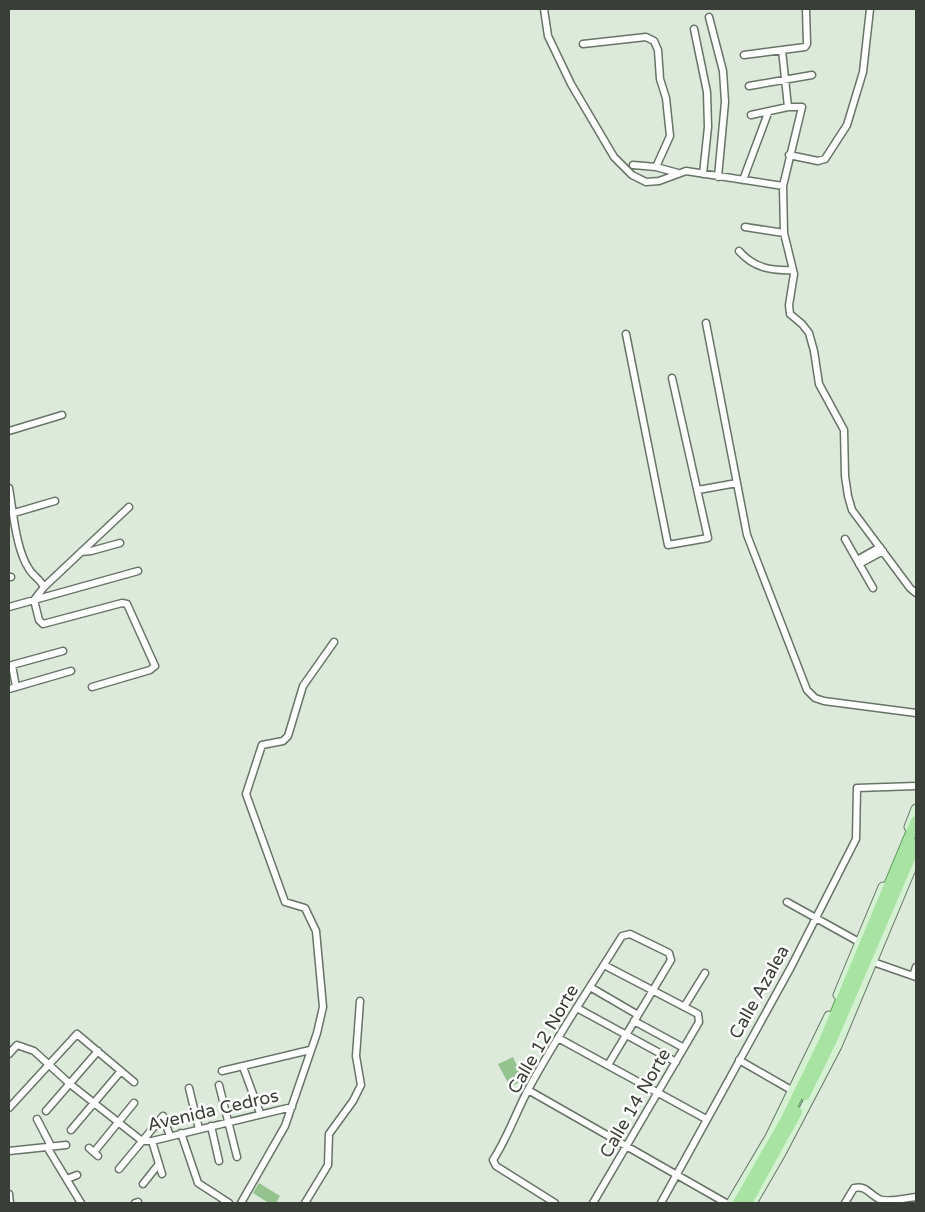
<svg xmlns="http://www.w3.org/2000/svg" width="925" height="1212" font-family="'Varela Round',sans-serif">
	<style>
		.pitch { fill: #94c390 }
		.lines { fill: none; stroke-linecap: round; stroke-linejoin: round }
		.street-casing { stroke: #687467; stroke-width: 9 }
		.secondary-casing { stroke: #687467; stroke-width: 11 }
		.primary-casing { stroke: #5b9e57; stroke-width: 12 }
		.street { stroke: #fff; stroke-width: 6 }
		.secondary { stroke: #d4f1d2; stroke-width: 9 }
		.primary { stroke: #a8e3a4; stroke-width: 10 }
		.labels { text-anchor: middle; stroke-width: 5; stroke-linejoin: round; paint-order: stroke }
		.street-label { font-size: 18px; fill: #393e38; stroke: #fff }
	</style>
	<rect width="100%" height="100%" fill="#dce9db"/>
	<path class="pitch" d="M513,1057L524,1080L510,1087L498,1064Z
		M259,1183L280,1196L276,1203H269L253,1193Z"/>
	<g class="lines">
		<defs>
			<path id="street" d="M544,9L548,36L571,84L614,157L632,175L646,182L659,181L686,171L783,186
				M709,17L723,71L725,102L718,177
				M694,29L707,92L708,127L703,174
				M583,44L646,37L654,41L658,50L660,79L666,98L670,136L656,167
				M782,50L788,107
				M744,55L805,47L807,44L806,9
				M749,86L812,75
				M751,115L788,107H802L783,186L784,233L794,274L789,305L790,314L802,324L809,333L814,351L819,384L844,430L845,476L848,496L852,510L910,588L916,593
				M789,155L818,161L825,159L847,125L863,72L870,9
				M633,165L656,167L678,173
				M743,180L768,113
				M745,227L784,233
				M739,251C754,268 771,271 793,270
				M706,323L747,535L807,690L815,698L824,701L916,713
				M626,334L668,545L708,538L672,378
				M9,431L62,415
				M9,488C13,511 16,550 29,569C33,576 40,579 44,587
				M698,490L737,483
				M14,513L55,501
				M845,539L873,588
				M81,552L91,551L120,543
				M857,560L880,547
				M859,564L883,551
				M9,577H11
				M9,607L138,571
				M16,687L12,665L63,651
				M92,687L150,670L155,666L127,604L122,603L43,624L39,620L34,600L44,587L129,507
				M9,689L71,671
				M787,902L859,942
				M873,962L916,977
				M913,976L916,967
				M590,987L638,1015
				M684,1007L705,973
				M577,1008L676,1062
				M634,1021L684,1048
				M558,1038L706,1119
				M9,1054L17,1045L34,1051L70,1084L142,1141H152L292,1107
				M739,1060L793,1091
				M243,1067L260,1113
				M222,1071L310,1050
				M219,1085L237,1157
				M189,1088L199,1129
				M528,1090L726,1203
				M9,1108L77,1034L134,1082
				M46,1111L98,1051
				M163,1116L170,1136
				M37,1119L51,1146
				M211,1126L219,1161
				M71,1130L121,1071
				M181,1133L198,1183L229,1203
				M152,1141L162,1174
				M47,1147L81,1203
				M89,1148L98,1156
				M9,1151L66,1145
				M94,1152L134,1103
				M119,1169L163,1116
				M67,1179L77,1175
				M143,1184L158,1165
				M9,1194L10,1203
				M135,1203L138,1202
				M241,1203L285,1126L317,1033L323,1007L316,931L305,908L285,902L246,794L262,745L283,741L288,736L303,686L334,642
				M305,1203L328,1165L329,1134L353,1101L361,1085L356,1056L360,1001
				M555,1203L496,1166L493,1160C508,1137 516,1112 529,1088C557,1036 591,986 622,936L630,934L669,953L671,960L608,1065
				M593,1203L699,1022L698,1014L604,965
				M661,1203L791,967L856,839L857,788L916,786
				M845,1203L854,1188C866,1185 869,1194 879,1199C888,1203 906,1198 916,1197"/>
			<path id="secondary" d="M909,827L916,809
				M838,995L883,887
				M731,1203L770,1137L829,1016
				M752,1203L781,1153L837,1046L916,857"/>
			<path id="primary" d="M805,1095L832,1040L916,844
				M738,1203L786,1119L824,1041L916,821
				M747,1203L797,1112"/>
		</defs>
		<use href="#street" class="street-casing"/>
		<use href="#secondary" class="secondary-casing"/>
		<use href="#primary" class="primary-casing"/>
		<use href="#street" class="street"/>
		<use href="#secondary" class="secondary"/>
		<use href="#primary" class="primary"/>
	</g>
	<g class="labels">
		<g class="street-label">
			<text transform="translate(759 992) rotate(-61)" y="6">Calle Azalea</text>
			<text transform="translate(543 1039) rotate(-60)" y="6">Calle 12 Norte</text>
			<text transform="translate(635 1103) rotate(-60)" y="6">Calle 14 Norte</text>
			<text transform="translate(213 1110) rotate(-13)" y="6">Avenida Cedros</text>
		</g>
	</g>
	<rect width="925" height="1212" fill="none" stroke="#393e38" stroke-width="20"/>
</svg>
